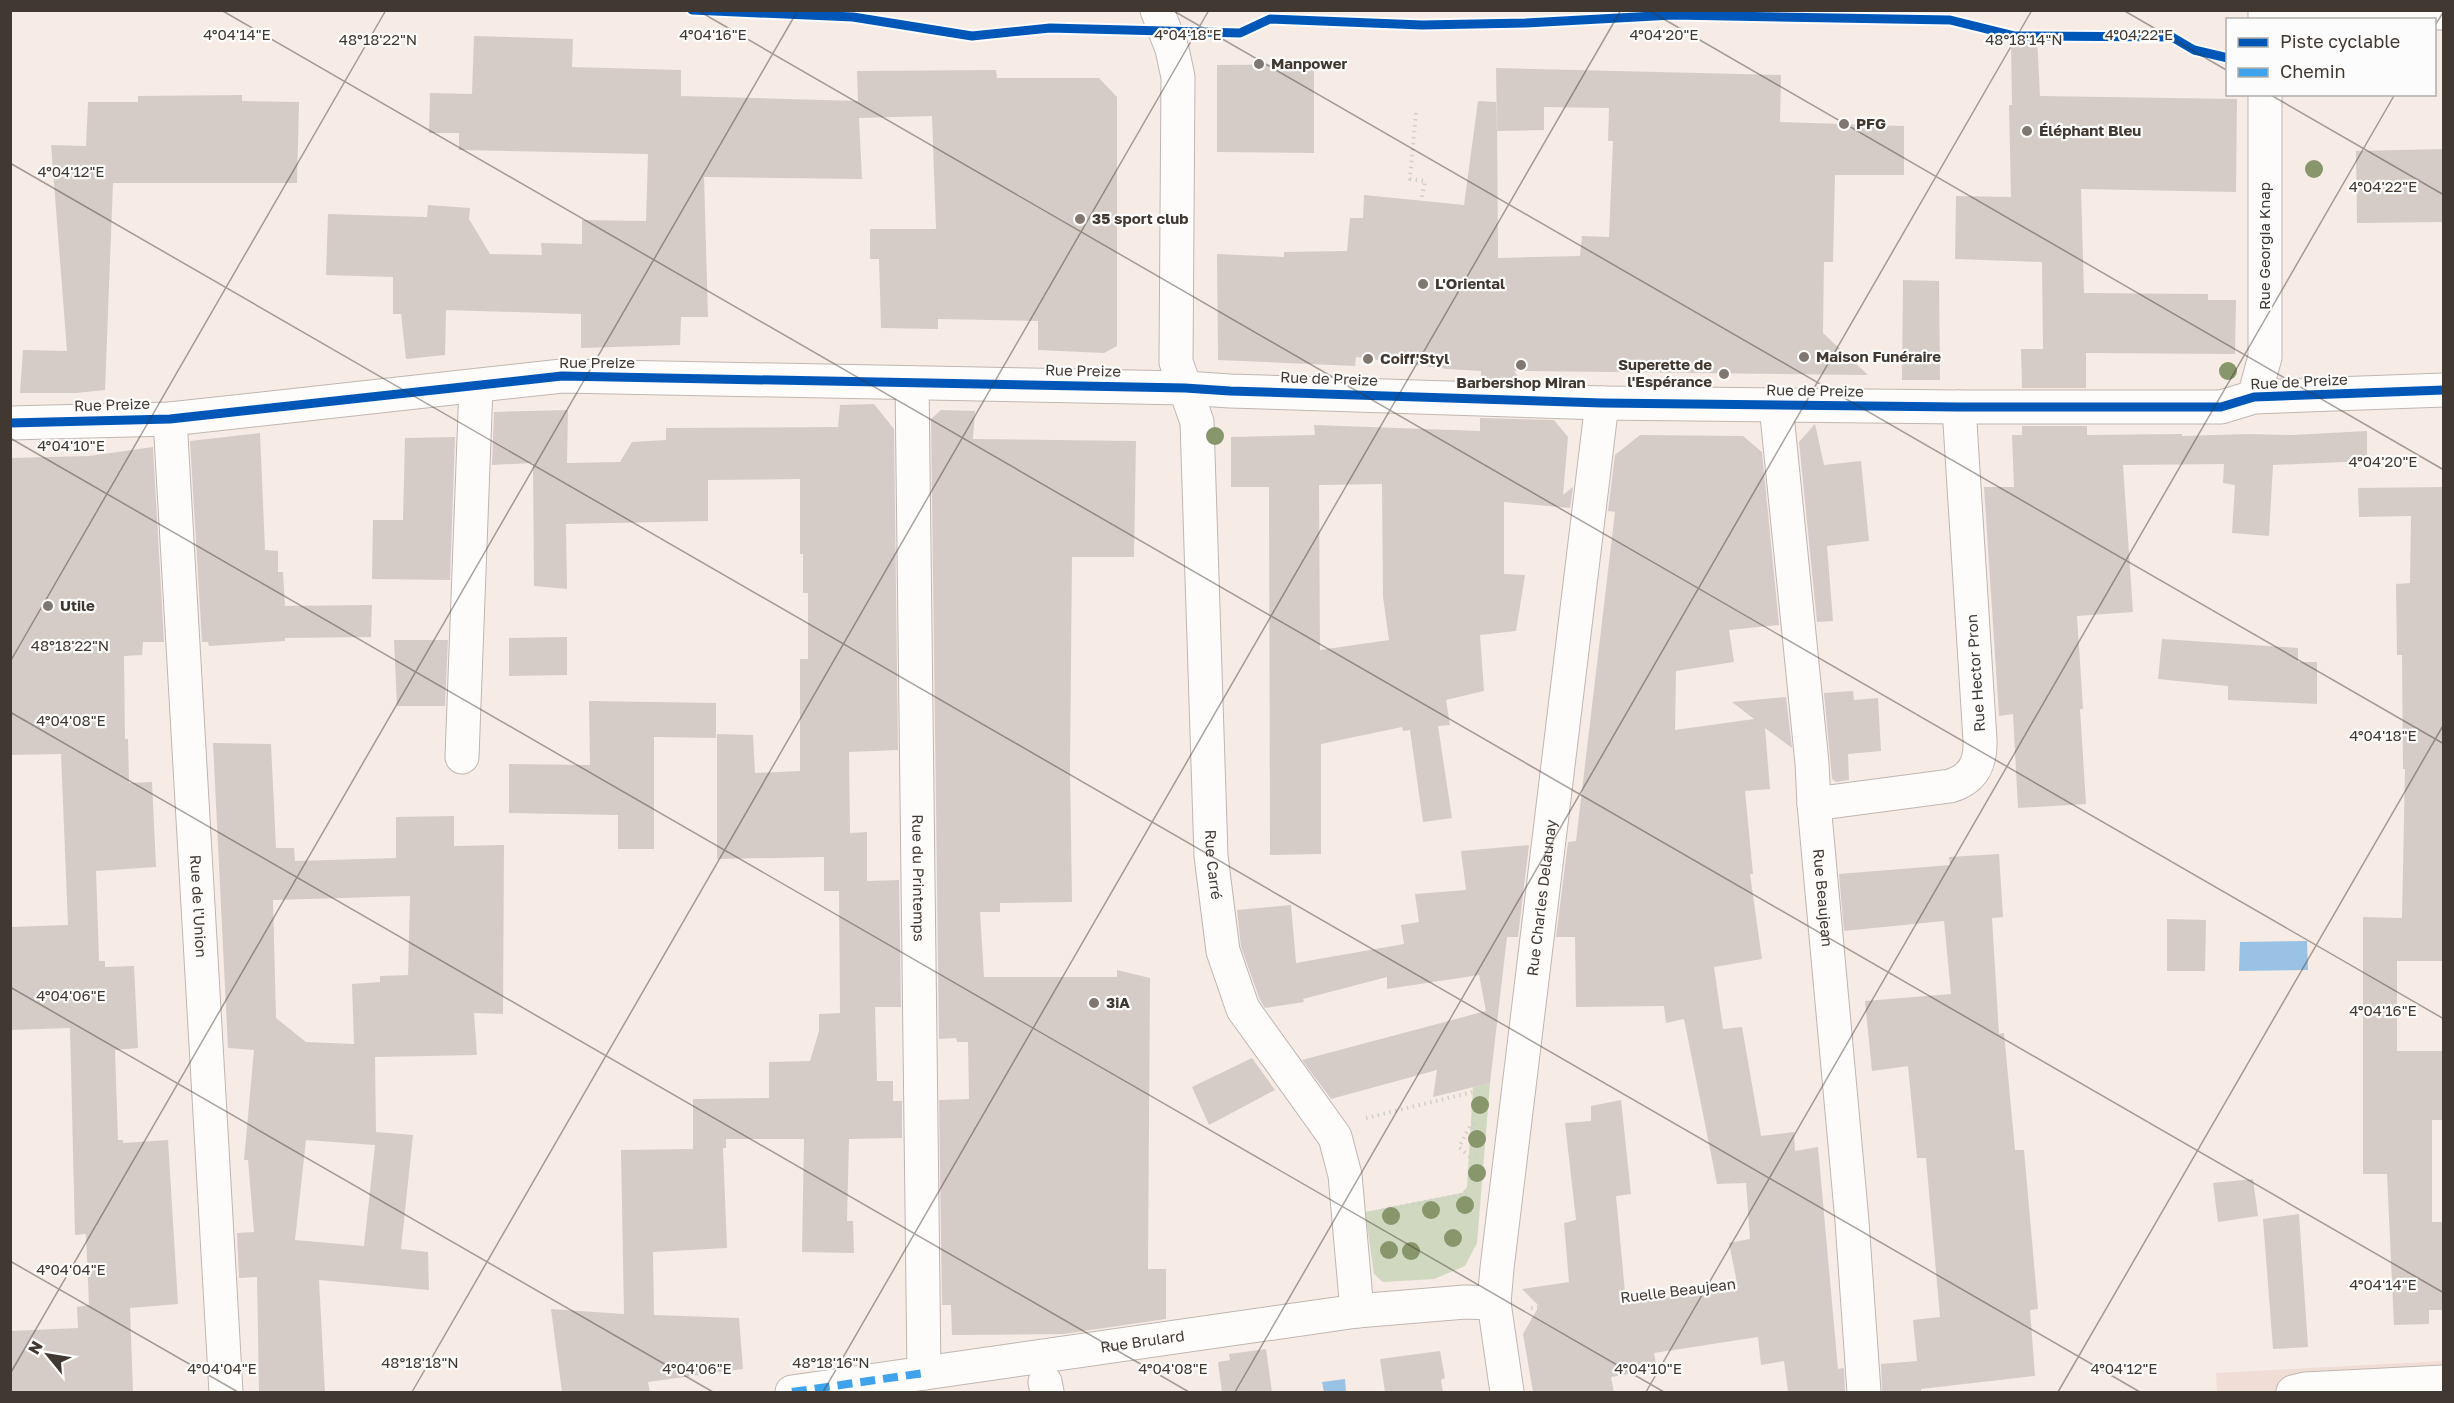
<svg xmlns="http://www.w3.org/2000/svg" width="2454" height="1403" font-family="'Golos Text',sans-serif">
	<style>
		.industrial { fill: #f0ddd6 }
		.green { fill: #d0d8c0 }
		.water { fill: #9ac2e5 }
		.building { fill: #d6ccc7; fill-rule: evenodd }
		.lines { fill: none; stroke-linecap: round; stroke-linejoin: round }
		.minor-casing { stroke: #c0b6b1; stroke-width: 35 }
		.major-casing { stroke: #c0b6b1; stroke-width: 35 }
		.path { stroke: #d2cecc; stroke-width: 4; stroke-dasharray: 1.5 4.5; stroke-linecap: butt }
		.minor { stroke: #fefcfb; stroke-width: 33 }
		.major { stroke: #fefcfb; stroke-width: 33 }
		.quiet { stroke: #3fa3eb; stroke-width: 8; stroke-dasharray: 15 8; stroke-linecap: butt }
		.cycleway-casing { stroke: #fcfcfc; stroke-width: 13 }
		.cycleway { stroke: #0057b8; stroke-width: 9 }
		.tree { fill: #88966b }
		.ticks { fill: none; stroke: #413831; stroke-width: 1.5; stroke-opacity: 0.45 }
		.poi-dot { fill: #807770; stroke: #fcfcfc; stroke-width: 2 }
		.labels { text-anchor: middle; stroke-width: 4.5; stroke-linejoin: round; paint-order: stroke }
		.poi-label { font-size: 15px; font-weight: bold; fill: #413831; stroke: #fcfcfc; text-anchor: start }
		.street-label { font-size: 15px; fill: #413831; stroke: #fcfcfc }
		.ticks-label { font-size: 15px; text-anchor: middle; fill: #413831; stroke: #fcfcfc; stroke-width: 4.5; stroke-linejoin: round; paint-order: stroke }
	</style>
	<rect width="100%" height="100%" fill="#f6ebe5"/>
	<path class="industrial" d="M2443,1361V1392H2217L2216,1373Z"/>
	<path class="green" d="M1490,1083L1477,1243L1465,1266L1434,1279L1383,1282L1374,1274L1365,1212L1462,1193L1467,1187L1473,1087Z"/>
	<path class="water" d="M2307,941L2308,970L2239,971L2240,942Z
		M1345,1379L1346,1392H1324L1322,1382Z"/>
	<path class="building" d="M474,36L573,39L572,67L681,70V96L858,101L857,71L996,70L997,78H1099L1117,97V346L1104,353L1038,350V321L938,319V329L881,328L879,259H870V229H936L932,116L859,118L862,179L704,177L708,317H681L680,345L581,348V314L446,310L445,355L406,359L401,314H393V277L326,275L328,214L427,217L428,205L470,208L469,219L490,254L542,255L541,243L582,244V220L646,221L648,154L459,150V133H429L430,93L472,94Z
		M2037,37L2040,96L2237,99L2236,192L2081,189L2084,293L2208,294V300H2236L2235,354L2086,353V388H2022L2021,349H2043L2042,262L1955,259L1956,196L2011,197L2009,105H2012L2011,38Z
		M1314,64V153L1217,152V65Z
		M1496,68L1781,75L1780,122L1904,126V175H1835L1833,262H1824L1823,333L1868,375L1514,371L1522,382L1481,380V371L1447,369L1356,357L1355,366L1218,360L1217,254L1284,257V252L1347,251L1350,218H1363L1364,195L1464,205L1478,101L1497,102L1498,258L1580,256L1582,236L1609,237L1613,141H1608L1609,108L1544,107V130L1497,131Z
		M242,95V101L299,102L297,183H113L105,390L76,393H20L23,350L67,351L51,145L86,146L88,102H138V96Z
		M2444,149V222L2357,223L2356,151Z
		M1903,280L1939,281L1940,380H1902Z
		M874,404L894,429L898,750L849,752L850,833L867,832V881L899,880L901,1007H875L877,1081H893V1101H902V1138L849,1139L847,1221H853L854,1253L802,1252L804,1139H726V1148H723L727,1248L653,1252L654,1315L739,1318L743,1369L648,1382L650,1392H562L551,1309L624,1314L621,1150L693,1149V1099L769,1098V1062L810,1061L819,1031V1014L840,1013L839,891H824V857L717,859V734L753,735L755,773L800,771V659H808V593H803V554H800V479L708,480V521L566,524L567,589L534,586L533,463L492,465L494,412L568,410L567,463L620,462L632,442L666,440V428L838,427L840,405Z
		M941,410L975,411L973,439L1136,441L1134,557H1072L1070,768L1072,902L1000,903V912H980L984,977H1117V970L1150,978L1148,1269H1166V1319L1063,1334L952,1335L951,1305H942L939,1100L969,1099L968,1042H957L956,1038L939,1039L931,419Z
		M1480,418L1554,420L1568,437L1563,495L1573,487L1570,508L1504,502V574L1525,575L1516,631L1480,635L1484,691L1446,700L1450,725L1438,726L1452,818L1423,822L1410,730L1403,731L1402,727L1321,744V854L1270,855L1269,487H1231V437L1315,435L1314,425L1480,431ZM1382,484L1383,597L1389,640L1320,650L1319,485Z
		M1815,424L1824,465L1861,461L1869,541L1827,546L1833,621L1817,622L1799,442Z
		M2022,426H2087V435L2182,434V436L2249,434L2292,435L2367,431V461L2273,465L2269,536L2232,533L2235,485L2223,483L2224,464L2123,465L2133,612L2077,616L2083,709H2080L2086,804L2018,808L2013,714L1999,716L1984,487H2014L2012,435H2022Z
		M260,433L265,550L278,551V572H283L285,606L372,605L371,637L285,638V641L209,646L208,642H202L190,441Z
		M1640,435L1743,436L1762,452L1779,625L1729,630L1734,662L1676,671L1675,730L1754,719L1732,702L1786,697L1792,748L1765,728L1770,789L1745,791L1753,874H1750L1762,959L1714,967L1723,1029L1742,1027L1761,1136L1794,1132L1795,1151L1818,1147L1838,1369L1844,1368L1845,1392H1788L1784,1361L1761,1365L1758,1337L1654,1353L1657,1369L1611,1377L1614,1392H1533L1523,1334L1539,1306L1522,1289L1569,1282L1564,1223L1576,1220L1565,1123L1591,1121V1106L1621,1100L1631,1194L1616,1196L1626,1303L1738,1288L1729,1243L1750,1239L1746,1183L1717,1184L1684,1019L1666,1023L1664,1006L1576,1007L1575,937H1556L1568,842L1576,841L1580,807L1615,512L1608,511L1615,455Z
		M455,437L450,580L372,579L373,520H403L405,438Z
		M153,447L164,642H143L142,655L124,656L125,739H128L129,783L152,782L156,867L96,871L99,961H105V967L134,966L138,1048L115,1050L118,1140H123V1143L168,1140L178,1304L130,1308L133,1392H10V1331L78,1328L77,1307L89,1305L86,1234L75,1235L70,1028L10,1030V927L68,925L61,754L10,755V458L89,456Z
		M2444,487V961H2397V1051H2444V1120H2432V1222H2444V1310H2429V1324L2394,1325L2387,1174H2363V917L2402,918L2405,769H2403L2402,655H2397L2396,584L2410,583L2411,516L2359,517L2358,488Z
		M567,637V675L509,676V638Z
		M2162,639L2298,648V662H2317V704L2228,700V686L2158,679Z
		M394,640H448L445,706H397Z
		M1853,691L1854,700L1878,698L1881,751L1848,754L1849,780L1836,782L1832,779L1824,693Z
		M589,701L716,703V738L654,737V849H618V815L509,813V764L590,765Z
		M213,743L271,744L276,848H294L295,861L396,858V817L454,816V846L504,845L503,1014L474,1013L477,1055L375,1057L376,1132L413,1135L401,1249L428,1252L429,1290L319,1280L325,1392H259L257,1277L239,1278L237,1233L254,1232L248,1160H244L254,1050L228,1048ZM410,896L408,975L380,976V982L352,984L354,1044L306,1042L276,1018L273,900ZM306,1140L375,1145L364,1246L295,1240Z
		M1529,845L1518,937H1507L1490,1083L1433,1097L1437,1070L1331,1099L1302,1060L1486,1011L1479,975L1387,989V977L1303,999L1304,1002L1265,1008L1260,1000L1241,947L1237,910L1291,905L1296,963L1404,944L1401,925L1419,922L1415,894L1466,890L1461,851Z
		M1999,854L2003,917L1992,918L1999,1034L2004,1033L2015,1150H2024L2038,1309L2030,1310L2035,1376L1921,1389V1392H1882L1881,1364L1917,1361L1913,1320L1940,1317L1926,1158H1917L1908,1066L1872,1071L1865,1001L1951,994L1944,921L1844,931L1839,874L1950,865L1949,857Z
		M2167,919L2206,920L2205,971H2167Z
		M1252,1058L1275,1090L1209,1125L1192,1087Z
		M2253,1179L2258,1216L2218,1222L2213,1183Z
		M2299,1214L2308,1347L2273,1349L2263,1219Z
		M1266,1349L1272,1392H1222L1218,1362L1230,1360L1229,1354Z
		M1440,1351L1445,1378L1441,1380L1443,1392H1385L1380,1359Z"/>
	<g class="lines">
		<defs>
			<g id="minor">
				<path id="s1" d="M1157,10L1172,49L1178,77L1176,362L1197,422L1211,856L1223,951L1243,1009L1335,1137L1345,1175L1357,1311"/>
				<path d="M2265,10V20"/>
				<path id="s2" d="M912,383L924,1373"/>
				<path d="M2254,397L2265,357V94"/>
				<path id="s3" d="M1776,405L1812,763L1814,804L1852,1221L1864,1392"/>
				<path id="s4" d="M170,419L226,1392"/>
				<path d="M10,423L170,419L562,376L1185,388L1230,391L1602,403L1959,407H2221L2254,397L2444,390"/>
				<path d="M462,757L476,386"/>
				<path d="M1814,804L1950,786C1973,779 1981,763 1980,740L1959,407"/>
				<path d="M1045,1382L1047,1392"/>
				<path id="s5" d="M792,1392L1357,1311L1465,1302L1494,1303"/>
				<path id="s6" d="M1507,1392L1494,1303L1497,1268L1602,403"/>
				<path d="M2293,1392L2305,1389L2444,1382"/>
			</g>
			<path id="major" d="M2289,10L2444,13"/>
		</defs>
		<use href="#minor" class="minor-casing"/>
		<use href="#major" class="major-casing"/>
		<path class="path" d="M1416,113L1410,179L1425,181L1421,201
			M1366,1118L1481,1090
			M1476,1156H1469L1459,1147L1471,1124H1477
			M1383,1210L1470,1193
			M1531,1308L1819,1274"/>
		<use href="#minor" class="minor"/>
		<use href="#major" class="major"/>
		<path class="quiet" d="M792,1392L924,1373"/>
		<defs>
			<path id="cycleway" d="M692,10L853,17L972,36L1050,28L1240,33L1270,19L1422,25L1526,23L1673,15L1950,20L2015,36L2172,37L2194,50L2228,58
				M10,423L170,419L562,376L1185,388L1230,391L1602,403L1959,407H2221L2254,397L2444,390"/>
		</defs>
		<use href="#cycleway" class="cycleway-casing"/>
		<use href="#cycleway" class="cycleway"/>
	</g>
	<g class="tree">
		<circle cx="2314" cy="169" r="9"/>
		<circle cx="2228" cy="371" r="9"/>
		<circle cx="1215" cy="436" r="9"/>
		<circle cx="1480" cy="1105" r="9"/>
		<circle cx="1477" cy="1139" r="9"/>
		<circle cx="1477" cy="1173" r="9"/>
		<circle cx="1465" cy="1205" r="9"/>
		<circle cx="1431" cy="1210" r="9"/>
		<circle cx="1391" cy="1216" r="9"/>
		<circle cx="1453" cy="1238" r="9"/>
		<circle cx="1389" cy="1250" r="9"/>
		<circle cx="1411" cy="1251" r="9"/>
	</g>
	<path class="ticks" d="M221,10L2444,1293M697,10L2444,1019M1172,10L2444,744M1648,10L2444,470M2123,10L2228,71M2434,27L2444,11M2269,94L2444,195M10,163L2140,1392M10,438L1664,1392M10,662L386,10M10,712L1189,1392M10,987L713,1392M10,1261L238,1392M10,1374L798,10M412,1392L1209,10M823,1392L1621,10M1235,1392L2032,10M1646,1392L2395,94M2058,1392L2444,724"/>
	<g class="poi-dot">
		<circle cx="1259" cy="64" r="6"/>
		<circle cx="1844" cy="124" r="6"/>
		<circle cx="2027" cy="131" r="6"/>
		<circle cx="1080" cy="219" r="6"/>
		<circle cx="1423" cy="284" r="6"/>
		<circle cx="1804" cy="357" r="6"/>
		<circle cx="1368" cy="359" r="6"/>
		<circle cx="1521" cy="365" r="6"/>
		<circle cx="1724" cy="374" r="6"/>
		<circle cx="48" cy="606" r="6"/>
		<circle cx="1094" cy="1003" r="6"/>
	</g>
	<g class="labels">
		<g class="poi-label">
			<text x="1271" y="69">Manpower</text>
			<text x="1856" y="129">PFG</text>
			<text x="2039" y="136">Éléphant Bleu</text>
			<text x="1092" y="224">35 sport club</text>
			<text x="1435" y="289">L'Oriental</text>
			<text x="1816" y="362">Maison Funéraire</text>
			<text x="1380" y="364">Coiff'Styl</text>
			<text x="1712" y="370" text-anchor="end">Superette de<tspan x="1712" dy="17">l'Espérance</tspan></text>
			<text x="1521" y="388" text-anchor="middle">Barbershop Miran</text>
			<text x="60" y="611">Utile</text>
			<text x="1106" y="1008">3iA</text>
		</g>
		<g class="street-label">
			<text transform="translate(2265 246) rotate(-90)" y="5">Rue Georgia Knap</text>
			<text x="597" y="368">Rue Preize</text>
			<text transform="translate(1083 371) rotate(1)" y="5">Rue Preize</text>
			<text transform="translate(1329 379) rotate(2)" y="5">Rue de Preize</text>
			<text transform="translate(2299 382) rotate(-3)" y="5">Rue de Preize</text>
			<text transform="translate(1815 391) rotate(1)" y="5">Rue de Preize</text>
			<text transform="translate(112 405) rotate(-2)" y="5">Rue Preize</text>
			<text transform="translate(1976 673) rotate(-94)" y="5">Rue Hector Pron</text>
			<text dy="5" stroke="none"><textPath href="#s1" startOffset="862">Rue Carré</textPath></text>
			<text dy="5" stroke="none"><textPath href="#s2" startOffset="495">Rue du Printemps</textPath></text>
			<text dy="5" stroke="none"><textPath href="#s6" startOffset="498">Rue Charles Delaunay</textPath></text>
			<text dy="5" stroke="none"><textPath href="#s3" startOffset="495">Rue Beaujean</textPath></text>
			<text dy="5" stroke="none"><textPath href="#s4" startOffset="488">Rue de l'Union</textPath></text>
			<text transform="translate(1678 1291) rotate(-7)" y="5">Ruelle Beaujean</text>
			<text dy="5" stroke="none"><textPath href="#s5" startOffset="354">Rue Brulard</textPath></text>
		</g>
	</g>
	<g class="ticks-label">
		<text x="237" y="40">4°04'14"E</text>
		<text x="713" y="40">4°04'16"E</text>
		<text x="1188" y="40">4°04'18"E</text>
		<text x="1664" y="40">4°04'20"E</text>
		<text x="2139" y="40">4°04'22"E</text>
		<text x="378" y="45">48°18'22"N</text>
		<text x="2024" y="45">48°18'14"N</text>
		<text x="71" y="177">4°04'12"E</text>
		<text x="2383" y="192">4°04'22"E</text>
		<text x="71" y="451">4°04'10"E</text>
		<text x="2383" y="467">4°04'20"E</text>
		<text x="70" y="651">48°18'22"N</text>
		<text x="71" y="726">4°04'08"E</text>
		<text x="2383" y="741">4°04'18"E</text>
		<text x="71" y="1001">4°04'06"E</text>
		<text x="2383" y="1016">4°04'16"E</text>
		<text x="71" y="1275">4°04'04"E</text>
		<text x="2383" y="1290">4°04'14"E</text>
		<text x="420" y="1368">48°18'18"N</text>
		<text x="831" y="1368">48°18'16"N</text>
		<text x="222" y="1374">4°04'04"E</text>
		<text x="697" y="1374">4°04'06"E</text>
		<text x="1173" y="1374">4°04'08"E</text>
		<text x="1648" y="1374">4°04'10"E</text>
		<text x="2124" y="1374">4°04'12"E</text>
	</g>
	<rect width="2454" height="1403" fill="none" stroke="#413831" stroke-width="24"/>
	<rect x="2226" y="18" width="210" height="78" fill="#fcfcfc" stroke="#b1aeab" stroke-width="1.5"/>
	<rect x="2238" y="38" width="30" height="9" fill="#0057b8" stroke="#b1aeab" stroke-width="1.5"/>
	<text x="2280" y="48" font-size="18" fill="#413831">Piste cyclable</text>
	<rect x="2238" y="68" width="30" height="9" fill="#3fa3eb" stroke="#b1aeab" stroke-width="1.5"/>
	<text x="2280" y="78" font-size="18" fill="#413831">Chemin</text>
	<g transform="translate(48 1355) rotate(300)" stroke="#fcfcfc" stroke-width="4.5" paint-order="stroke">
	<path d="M0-4.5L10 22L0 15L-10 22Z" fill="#413831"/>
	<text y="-9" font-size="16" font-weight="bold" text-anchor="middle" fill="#413831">N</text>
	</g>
</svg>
